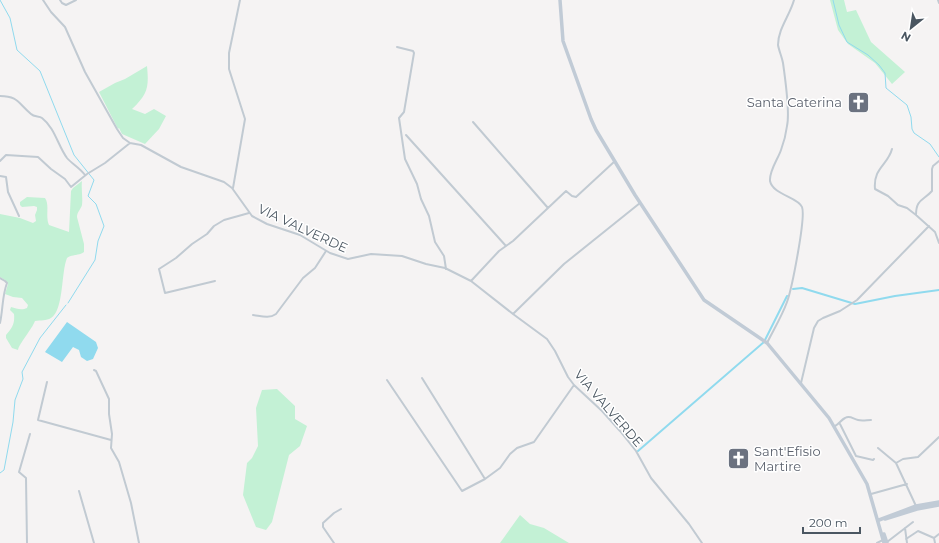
<svg xmlns="http://www.w3.org/2000/svg" width="939" height="543" font-family="Montserrat,sans-serif">
	<style>
		.green { fill: #c3f1d5 }
		.water { fill: #90daee }
		.lines { fill: none; stroke-linecap: round; stroke-linejoin: round }
		.stream { stroke: #90daee; stroke-width: 1 }
		.canal { stroke: #90daee; stroke-width: 2 }
		.minor { stroke: #c1cad2; stroke-width: 2 }
		.secondary { stroke: #c1cbd6; stroke-width: 3.5 }
		.labels { text-anchor: middle; stroke-width: 3; stroke-linejoin: round; paint-order: stroke }
		.worship-label { font-size: 13px; fill: #5b616d; stroke: #fff; text-anchor: end }
		.street-label { font-size: 13px; fill: #4a5661; stroke: #fff }
	</style>
	<rect width="100%" height="100%" fill="#f5f3f3"/>
	<path class="green" d="M830,0H844L847,12L856,10L871,42L905,72L892,84L875,63L848,44L838,30Z
		M147,66C149,87 148,94 132,109L145,114L154,109L166,116L159,129L145,144L122,134L119,128L118,129L99,92L115,83L125,79Z
		M82,181C81,189 83,197 82,205C81,209 77,212 77,217L84,244V252C79,256 72,254 67,258C61,272 64,310 51,318C46,321 41,320 35,321C32,329 19,344 18,350L12,348L6,338V335C12,328 15,324 14,314L10,310L11,307C16,308 21,311 27,308L28,305L22,298L13,297L5,294L8,284L5,280L0,277V214L20,218L33,223L36,221L35,215L37,210V207L34,206L22,207L20,205V202L27,197L45,198C50,205 45,216 49,225L69,232L71,191L73,188Z
		M277,389L295,406V419L307,426L300,446L289,455L272,522L266,530L256,527L243,495L247,463L252,458L258,446L256,408L262,390Z
		M520,515L530,524L544,528L569,543H500Z"/>
	<path class="water" d="M67,322L96,342L98,348L93,359L87,361L81,357L79,350L73,347L62,362L45,352Z"/>
	<g class="lines">
		<path class="stream" d="M0,0L10,18L17,50L40,71L74,155L94,180L88,196L96,204L104,226L98,241L95,260L68,303
			M833,0L839,25L847,42L868,55L879,65L885,73L886,88L907,105L911,117L912,129L914,133L930,144L939,157
			M0,473L4,470L13,422L15,400L23,379L22,372L40,338L66,305"/>
		<path class="canal" d="M793,289L802,288L855,304L895,296L939,290
			M638,451L764,342L787,296"/>
		<path class="minor" d="M43,0L51,12L65,27L85,72L117,129L123,138L130,143L141,145L181,167L224,182L232,188L252,216L267,224L300,235L330,253L348,259L371,254L402,256L426,264L445,268L471,281L513,314L547,339L555,351L568,377L574,385L602,411L620,431L636,451L651,478L689,524L702,543
			M60,0L62,3L66,5L76,0
			M938,0L939,3
			M397,47L413,51L414,53L404,112L399,118L405,159L417,184L421,199L429,216L435,242L444,256L446,269
			M0,96C18,96 18,103 31,114C34,117 39,116 42,118C55,128 58,146 67,158C71,163 80,168 85,175
			M473,122L548,208
			M406,135L506,246
			M892,149C888,165 873,168 875,189L888,196L898,205L907,208L916,215
			M0,161L6,155L38,157L51,169L65,179L71,187L87,174L105,163L130,143
			M939,161L933,166L932,169V191C923,201 916,199 916,215L935,232L939,243
			M0,176L6,177L8,192L19,216
			M233,188L245,119L229,69V53L240,0
			M0,278L5,281L7,283C2,296 3,310 0,323
			M215,281L165,293L159,269L176,258L192,244L207,234L214,226L224,220L249,213
			M471,281L499,251L513,241L566,191L572,196L576,197L615,161
			M513,314L564,264L640,203
			M253,315C261,316 269,319 276,314L303,278L315,268L326,251
			M767,343C774,329 782,316 787,302C792,288 806,217 802,207C798,197 773,195 770,181C769,171 778,159 781,150C784,142 786,134 787,126C790,113 785,77 783,63C782,57 779,51 778,45C778,29 790,15 794,0
			M94,370L96,371L109,399V414L112,434L111,448L119,462L131,503L139,543
			M422,378L485,479
			M387,380L462,491L485,479L500,468L510,454L517,448L534,442L574,385
			M47,382L38,420L111,440
			M801,383L814,328L818,321L823,318L840,311L857,300L929,226
			M840,424L856,456
			M835,426C839,424 841,420 845,418C850,415 853,419 858,420C862,421 867,420 871,420
			M878,448L896,463L916,506
			M856,456L873,460L874,459
			M896,463L903,459L918,457L939,437
			M79,491L94,543
			M871,494L907,484
			M905,528L907,543
			M906,539L918,531L934,538
			M887,542L913,522
			M27,543L26,478L19,472L30,434
			M334,543L323,527V523L334,513L341,509
			M877,543L883,540
			M935,543L934,538L939,534"/>
		<path class="secondary" d="M560,0L563,41L591,119L596,130L635,195L704,300L767,343L829,418L867,484L884,543
			M885,519L917,509L939,505
			M879,520L916,506L939,502
			M884,534L887,543"/>
	</g>
	<defs>
		<symbol id="church-square" viewBox="-11 -11 22 22"><rect x="-9" y="-9" width="18" height="18" rx="4" fill="#6b7280" stroke="#fff"/><path d="M-1.2-6h2.4v3.5h3.3v2.4h-3.3V6h-2.4V-.1h-3.3v-2.4h3.3Z" fill="#fff"/></symbol>
	</defs>
	<g fill-rule="evenodd">
		<use href="#church-square" x="846" y="90" width="25" height="25"/>
		<use href="#church-square" x="726" y="446" width="25" height="25"/>
	</g>
	<g class="labels">
		<g class="worship-label">
			<text x="842" y="107">Santa Caterina</text>
			<text x="754" y="456" text-anchor="start">Sant'Efisio<tspan x="754" dy="15">Martire</tspan></text>
		</g>
		<g class="street-label">
			<text transform="translate(303 228) rotate(25)" y="5">VIA VALVERDE</text>
			<text transform="translate(609 408) rotate(49)" y="5">VIA VALVERDE</text>
		</g>
	</g>
	<g transform="translate(911 28) rotate(210)" stroke="#ffffff" stroke-width="3" paint-order="stroke">
	<path d="M0-3L7 15L0 10L-7 15Z" fill="#4a5661"/>
	<text y="-6" font-size="11" font-weight="bold" text-anchor="middle" fill="#4a5661">N</text>
	</g>
	<path d="M803 527v6h57v-6" fill="none" stroke="#4a5661" stroke-width="2"/>
	<text x="809" y="527" font-size="12" fill="#4a5661" stroke="#ffffff" stroke-width="3" paint-order="stroke">200 m</text>
</svg>
